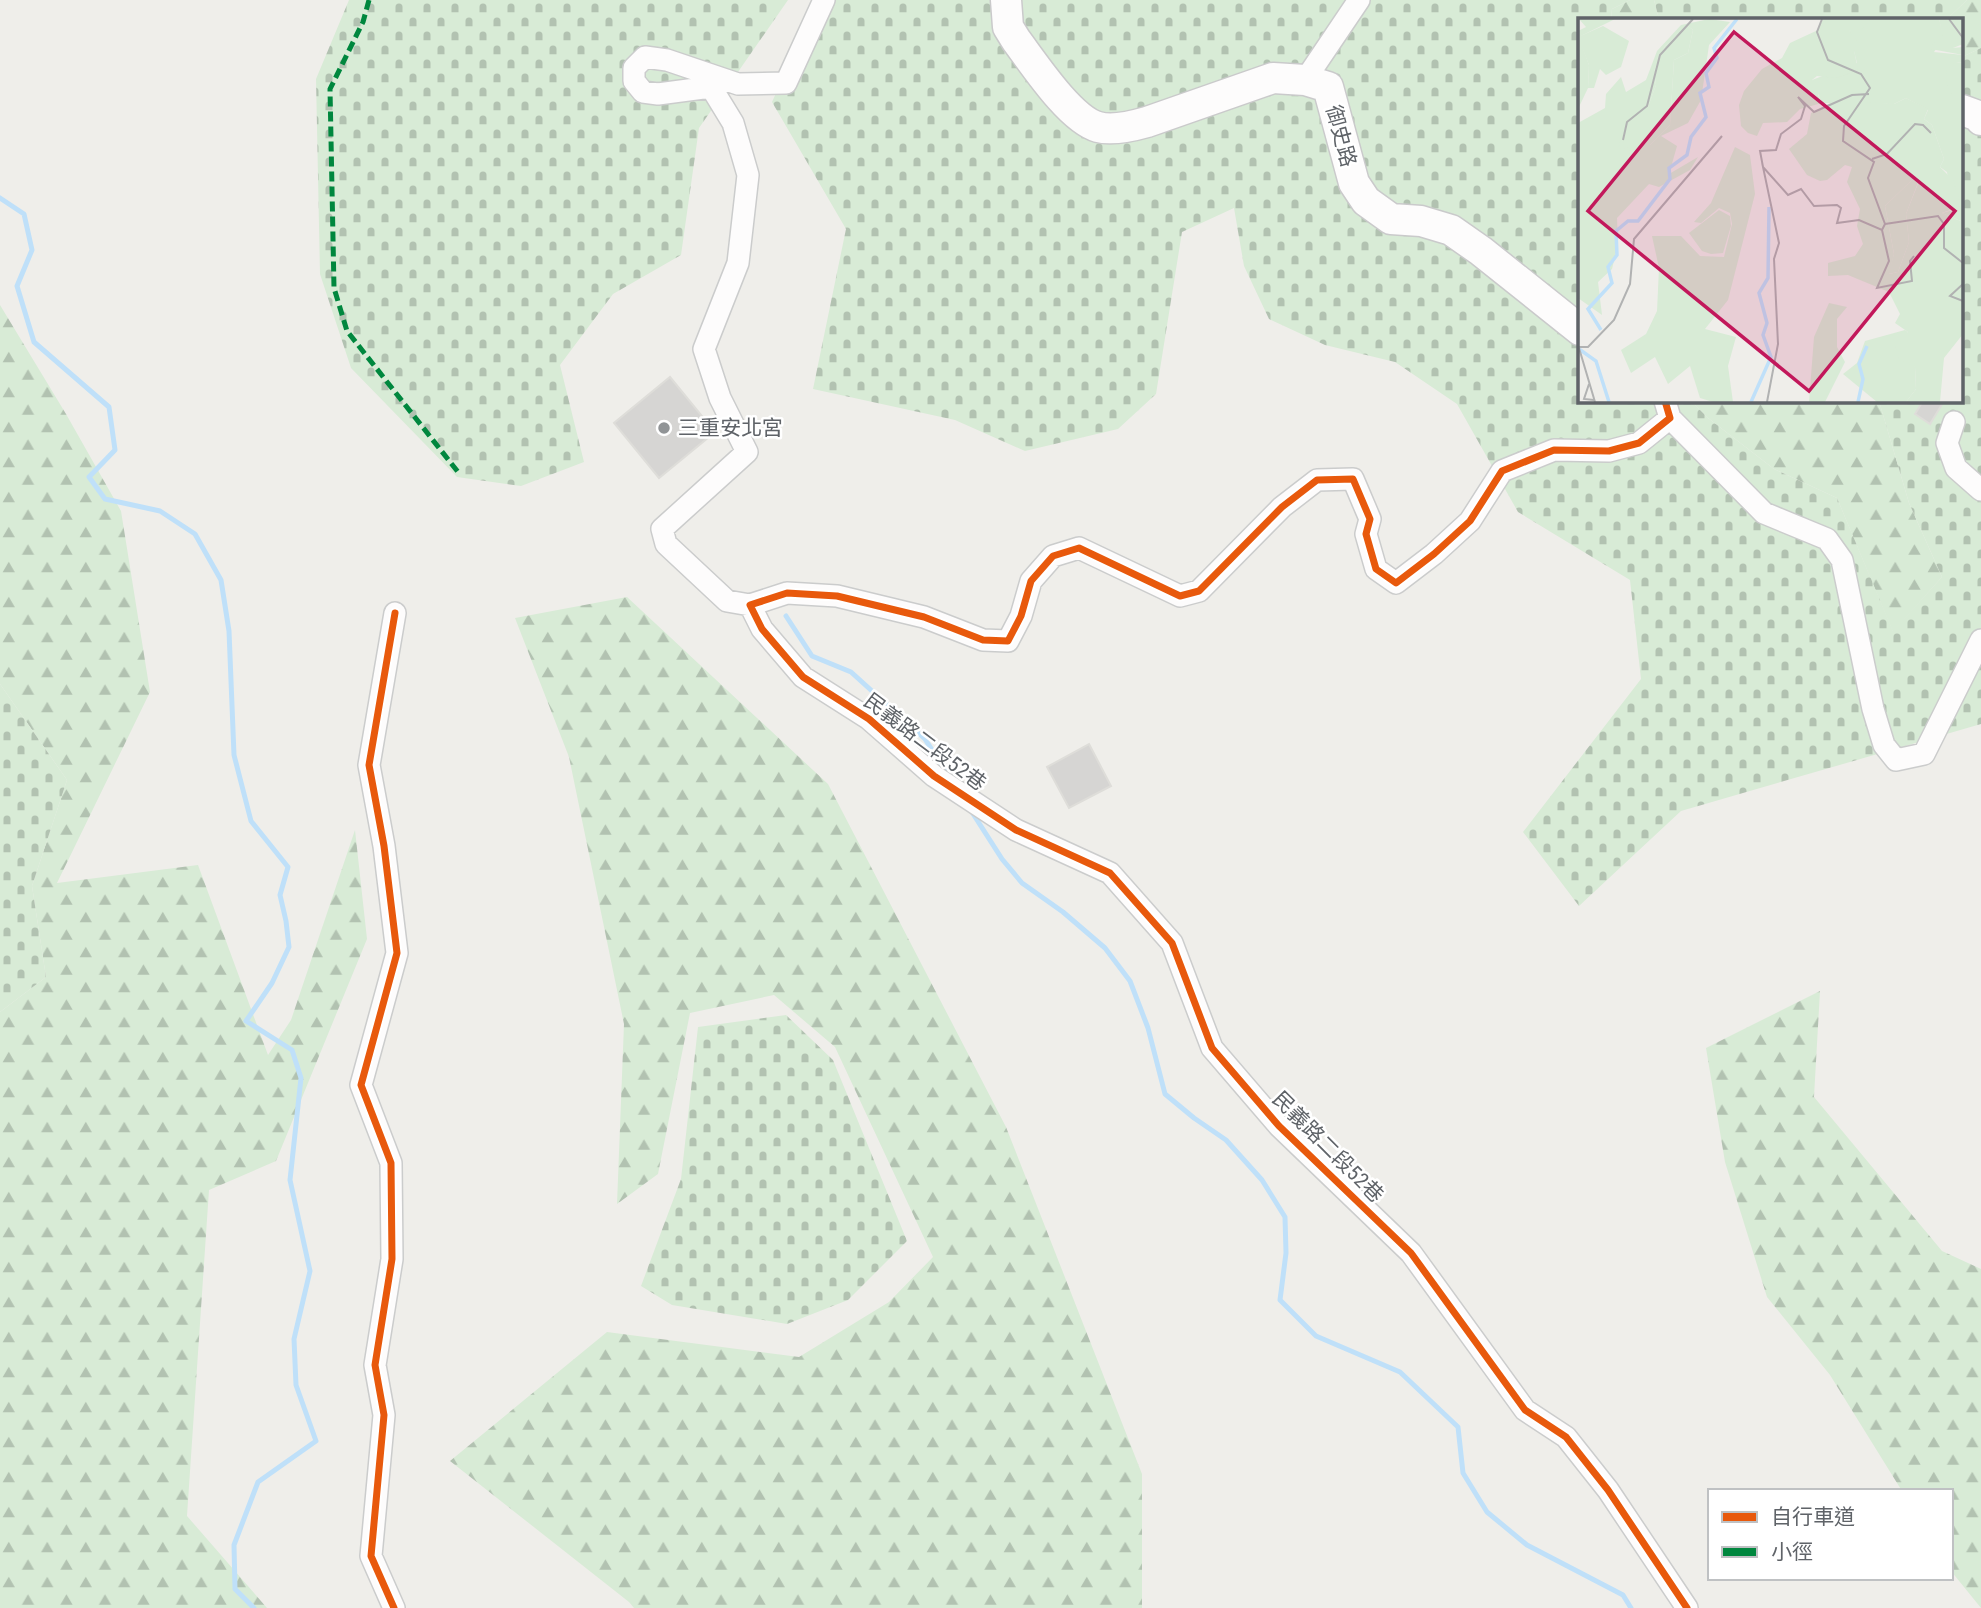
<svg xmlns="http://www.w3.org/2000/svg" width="1981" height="1608" font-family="'Roboto Condensed','Noto Sans TC',sans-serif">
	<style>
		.forest { fill: url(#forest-firs) }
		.cemetery { fill: url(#cemetery-stones) }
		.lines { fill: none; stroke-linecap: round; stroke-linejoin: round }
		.stream { stroke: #bfe0f9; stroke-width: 5 }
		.building { fill: #d6d5d3; stroke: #deddd9; stroke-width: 2 }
		.street-casing { stroke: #cbcccc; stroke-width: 24 }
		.secondary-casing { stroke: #cacacb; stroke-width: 33 }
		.street { stroke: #fdfcfc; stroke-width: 21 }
		.secondary { stroke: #fdfcfc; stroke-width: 30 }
		.quiet { stroke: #00873e; stroke-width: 5; stroke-dasharray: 10 5; stroke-linecap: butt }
		.cycleway-casing { stroke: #fff; stroke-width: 11 }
		.cycleway { stroke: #e8590c; stroke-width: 7 }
		.poi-dot { fill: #919496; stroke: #fff; stroke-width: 2.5 }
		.labels { text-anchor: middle; stroke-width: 5; stroke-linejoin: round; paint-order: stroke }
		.street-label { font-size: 21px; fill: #5f6368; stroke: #fff }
		.poi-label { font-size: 21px; fill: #5f6368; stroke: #fff; text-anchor: start }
		.inset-river { fill: none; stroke: #bfe0f9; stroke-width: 3.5 }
		.inset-road { fill: none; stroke: #b1b2b2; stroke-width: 2 }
		.view { fill: #c2185b; fill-opacity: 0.15; stroke: #c2185b; stroke-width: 3.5 }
		.inset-edge { fill: none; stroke: #5f6368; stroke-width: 3.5 }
	</style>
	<defs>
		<pattern id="forest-firs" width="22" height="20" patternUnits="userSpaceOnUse" patternTransform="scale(1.75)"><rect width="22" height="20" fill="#d8ebd6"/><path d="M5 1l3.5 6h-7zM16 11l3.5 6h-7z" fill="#b2c2b1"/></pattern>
		<pattern id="cemetery-stones" width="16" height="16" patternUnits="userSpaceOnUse" patternTransform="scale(1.75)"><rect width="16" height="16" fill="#d8ebd6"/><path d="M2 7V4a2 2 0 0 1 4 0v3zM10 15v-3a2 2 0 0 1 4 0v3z" fill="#b2c2b1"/></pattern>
	</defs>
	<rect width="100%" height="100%" fill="#efeeea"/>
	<path class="forest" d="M1630,0H1654L1659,19H1611L1612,9Z
		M1967,0H1981V48L1962,57V19H1947Z
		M0,305L66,414L121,511L150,692L57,883L198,865L268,1055L291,1020L355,830L367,939L276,1161L209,1190L187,1516L267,1608H0V1012L46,977L32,886L67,780L0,684Z
		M1691,401H1879L1909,503L1942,577L1893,632L1837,498L1774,469L1708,418Z
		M627,597L828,784L1006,1127L1142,1474V1608H634L629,1602L450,1461L607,1332L799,1357L889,1302L933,1257L835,1047L774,995L690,1013L658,1174L617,1204L624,1024L569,757L515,618Z
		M1820,991L1814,1097L1942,1251L1981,1269V1608L1951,1571V1491H1902L1830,1375L1767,1297L1725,1162L1706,1048Z"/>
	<path class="cemetery" d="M349,0H788L699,128L681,255L613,294L560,365L584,462L521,486L457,477L351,368L320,274L316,79Z
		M818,0H1630L1612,9L1611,19H1580V401H1691L1708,418L1774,469L1837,498L1893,631L1942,577L1909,503L1879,401H1962V57L1981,48V724L1681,811L1579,906L1523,832L1641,679L1630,580L1518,512L1457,404L1395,362L1325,345L1269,319L1244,266L1234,208L1182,232L1156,394L1118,429L1025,451L955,420L813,389L846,229L772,102Z
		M1654,0H1967L1947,19H1659Z
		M0,684L67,780L32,886L46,977L0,1012Z
		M786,1015L833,1060L907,1241L848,1300L787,1324L672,1305L641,1286L681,1179L698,1027Z"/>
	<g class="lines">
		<path class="stream" d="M0,198L24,214L32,250L17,286L34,342L109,407L115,450L89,477L105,499L160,511L195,534L221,580L229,631L234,755L251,821L288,867L280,895L286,921L289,947L272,983L246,1021L292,1050L301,1078L290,1180L310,1271L294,1339L296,1385L316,1441L258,1482L234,1545L235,1589L254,1608
			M786,616L812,656L851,672L925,739L948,775
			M970,809L1002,859L1022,883L1063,912L1105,948L1130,981L1148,1028L1165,1094L1194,1118L1226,1140L1262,1180L1285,1217L1286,1253L1280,1300L1316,1336L1400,1372L1458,1427L1463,1473L1487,1512L1527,1545L1623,1595L1631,1608"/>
	</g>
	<path class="building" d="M670,377L715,432L659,478L614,423Z
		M1923,401H1944L1930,424L1915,414Z
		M1089,744L1111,786L1069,808L1047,767Z"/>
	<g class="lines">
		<defs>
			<path id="street" d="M1305,80L1359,0
				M1665,401L1670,418L1639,443L1609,451L1554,450L1502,471L1470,521L1434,554L1396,583L1376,569L1366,534L1370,519L1353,479L1317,480L1282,507L1199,591L1180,596L1079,548L1053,556L1031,581L1021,616L1008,641L983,640L924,617L837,596L787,593L750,605L762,629L803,677L869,719L934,776L1016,830L1110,873L1172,943L1212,1048L1279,1126L1411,1253L1525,1410L1566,1437L1608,1490L1687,1608
				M1670,418L1764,513L1827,539L1842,560L1873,709L1884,745L1896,760L1924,754L1981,640
				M1954,422L1947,443L1956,468L1981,490
				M750,605L727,601L666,544L662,529L747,452L720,398L704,349L738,263L748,175L733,123L711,87L658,94L643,92L634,81V68L645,57L667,60L738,84L786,83L824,0
				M394,1608L371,1556L384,1415L375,1365L392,1259L391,1163L361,1085L397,953L384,846L369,765L395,613"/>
			<path id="secondary" d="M1006,0L1008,27L1016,40C1034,64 1070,119 1098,127C1113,131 1133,126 1147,122L1273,78L1305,80L1328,87L1354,183L1366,201L1391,219L1421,221L1451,230L1481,251L1580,330
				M1962,110L1978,116L1981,120"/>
		</defs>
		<use href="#street" class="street-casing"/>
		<use href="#secondary" class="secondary-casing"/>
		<use href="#street" class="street"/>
		<use href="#secondary" class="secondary"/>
		<path class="quiet" d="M369,0L363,22L330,89L334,288L347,331L458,472"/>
		<defs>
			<path id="cycleway" d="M1665,401L1670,418L1639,443L1609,451L1554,450L1502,471L1470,521L1434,554L1396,583L1376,569L1366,534L1370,519L1353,479L1317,480L1282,507L1199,591L1180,596L1079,548L1053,556L1031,581L1021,616L1008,641L983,640L924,617L837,596L787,593L750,605L762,629L803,677L869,719L934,776L1016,830L1110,873L1172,943L1212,1048L1279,1126L1411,1253L1525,1410L1566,1437L1608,1490L1687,1608
				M394,1608L371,1556L384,1415L375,1365L392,1259L391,1163L361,1085L397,953L384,846L369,765L395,613"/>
		</defs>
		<use href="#cycleway" class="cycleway-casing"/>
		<use href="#cycleway" class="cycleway"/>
	</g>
	<circle class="poi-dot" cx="664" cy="428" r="7"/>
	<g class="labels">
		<g class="street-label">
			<text transform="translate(1341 136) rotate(75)" y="7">御史路</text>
			<text transform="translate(925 742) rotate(37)" y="7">民義路二段52巷</text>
			<text transform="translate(1328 1147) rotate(45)" y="7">民義路二段52巷</text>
		</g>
		<g class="poi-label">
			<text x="678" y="435">三重安北宮</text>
		</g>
	</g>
	<g transform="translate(1578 18)">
		<rect width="385" height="385" fill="#efeeea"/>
		<path d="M1,1H37L1,19L11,47L10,70L0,91V13L8,9ZM131,1L152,4L131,27L123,82L110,105L83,118L99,128L91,156L120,139L112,152L81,169L71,166L39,200L40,226L34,251L20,264L24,297L0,280V105L27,90L28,76L43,59L48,74L68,62L79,33L103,7ZM110,8L115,12L110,35L96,42L92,107L72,127H50L70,89L78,67L76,53L87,28ZM293,1H361L366,20L356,34L385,37V45L378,44L385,78V204L364,195L375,192L369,154L362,149L366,141L354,107L346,101L350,92L328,80L316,86L244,85L234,62L279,45L271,13ZM157,129L172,137L177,176L150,282L127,311L158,319L150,348L155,384H135L122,380L112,348L90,366L77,339L53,355L43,332L68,316L79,293L81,250L74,218H103L122,238L146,239L154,206L152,195L141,190L123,205L116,204L133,185ZM335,161L341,162L328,196L331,224L320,254L310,256L316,236L307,188ZM251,285L269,289L259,301V329L267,344L247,384H231L236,319ZM327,312L330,314L325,322L337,349L338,371L328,384H299L265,356L279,345L287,323Z" fill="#d8ebd6" fill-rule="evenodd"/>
		<path d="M245,1H293L284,11L271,13L280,24L276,32L280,52L259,60L239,58L234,62L245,67L240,77L244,85L222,91L209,104L185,105L179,118L170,115L163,108L161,87L166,73L184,51L204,40L212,25L240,12ZM361,1H385V26L375,30L385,29V37L353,31L358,20H365ZM25,8L51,23L43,49L28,57L22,51L16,70H10L11,47L0,19ZM110,8L115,12L110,35L96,42L92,107L72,127L40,131L49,102L70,89L78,67L76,53L87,28ZM378,44L385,45L383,79L375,77L368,66L369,51ZM328,80L350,91L346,101L354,107L366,141L362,149L375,162L383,188L364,195L385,204V316L366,340L362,384H328L338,371L337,349L321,342L317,327L330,314L317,305L322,296L311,274L270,257L250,258V245L277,238L285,226L279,208L282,191L269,164L274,149L267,147L249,162L242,163L229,157L211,131L229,116L233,95L258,82L316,86ZM335,161L341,163L328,196L331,224L320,254L311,256L316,236L307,188ZM141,192L152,198L153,208L145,235L133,236L124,233L111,215Z" fill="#d8ebd6" fill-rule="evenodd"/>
		<path class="inset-river" d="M23,312L10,291L34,265L30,249L39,237L38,213L50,203H60L92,161L91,150L109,137L113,119L128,99L122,75L131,69L128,55L139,40L136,30L159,1M1,331L18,343L31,384M173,384L193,339L185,317L189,305L181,275L190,260L191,189M280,384L285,361L281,346L289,328"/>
		<path class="inset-road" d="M244,1L239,14L250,42L283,56L292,70L266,108L265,123L296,144L290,160L307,206M371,1L385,20M45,122L49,104L69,88L82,37L115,1M294,141L309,136L337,106L345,107L353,115M185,149L182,133L198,132L203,116L223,101L227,88L220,79L236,94L274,77L291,76M307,206L360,198L366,206V230L385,245M304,212L311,243L299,270L334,263L332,243L336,238M385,266L372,278L385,283M0,329H10L36,302L52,266L56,221L144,118M1,330L17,384M11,366L6,381L16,382M189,384L200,326L196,241L201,225L185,149L210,177L223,171L236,188L259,187L263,190L259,205L281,202L304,212L307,206"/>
		<path class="view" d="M156,14L377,193L231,373L10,193Z"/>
		<rect width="385" height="385" class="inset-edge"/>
	</g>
	<rect x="1708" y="1489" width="245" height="91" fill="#ffffff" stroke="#bfc1c3" stroke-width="2"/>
	<rect x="1722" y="1512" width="35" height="10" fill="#e8590c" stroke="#bfc1c3" stroke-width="2"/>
	<text x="1771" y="1524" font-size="21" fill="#5f6368">自行車道</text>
	<rect x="1722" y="1547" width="35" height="10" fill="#00873e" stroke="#bfc1c3" stroke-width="2"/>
	<text x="1771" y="1559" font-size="21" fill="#5f6368">小徑</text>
</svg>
